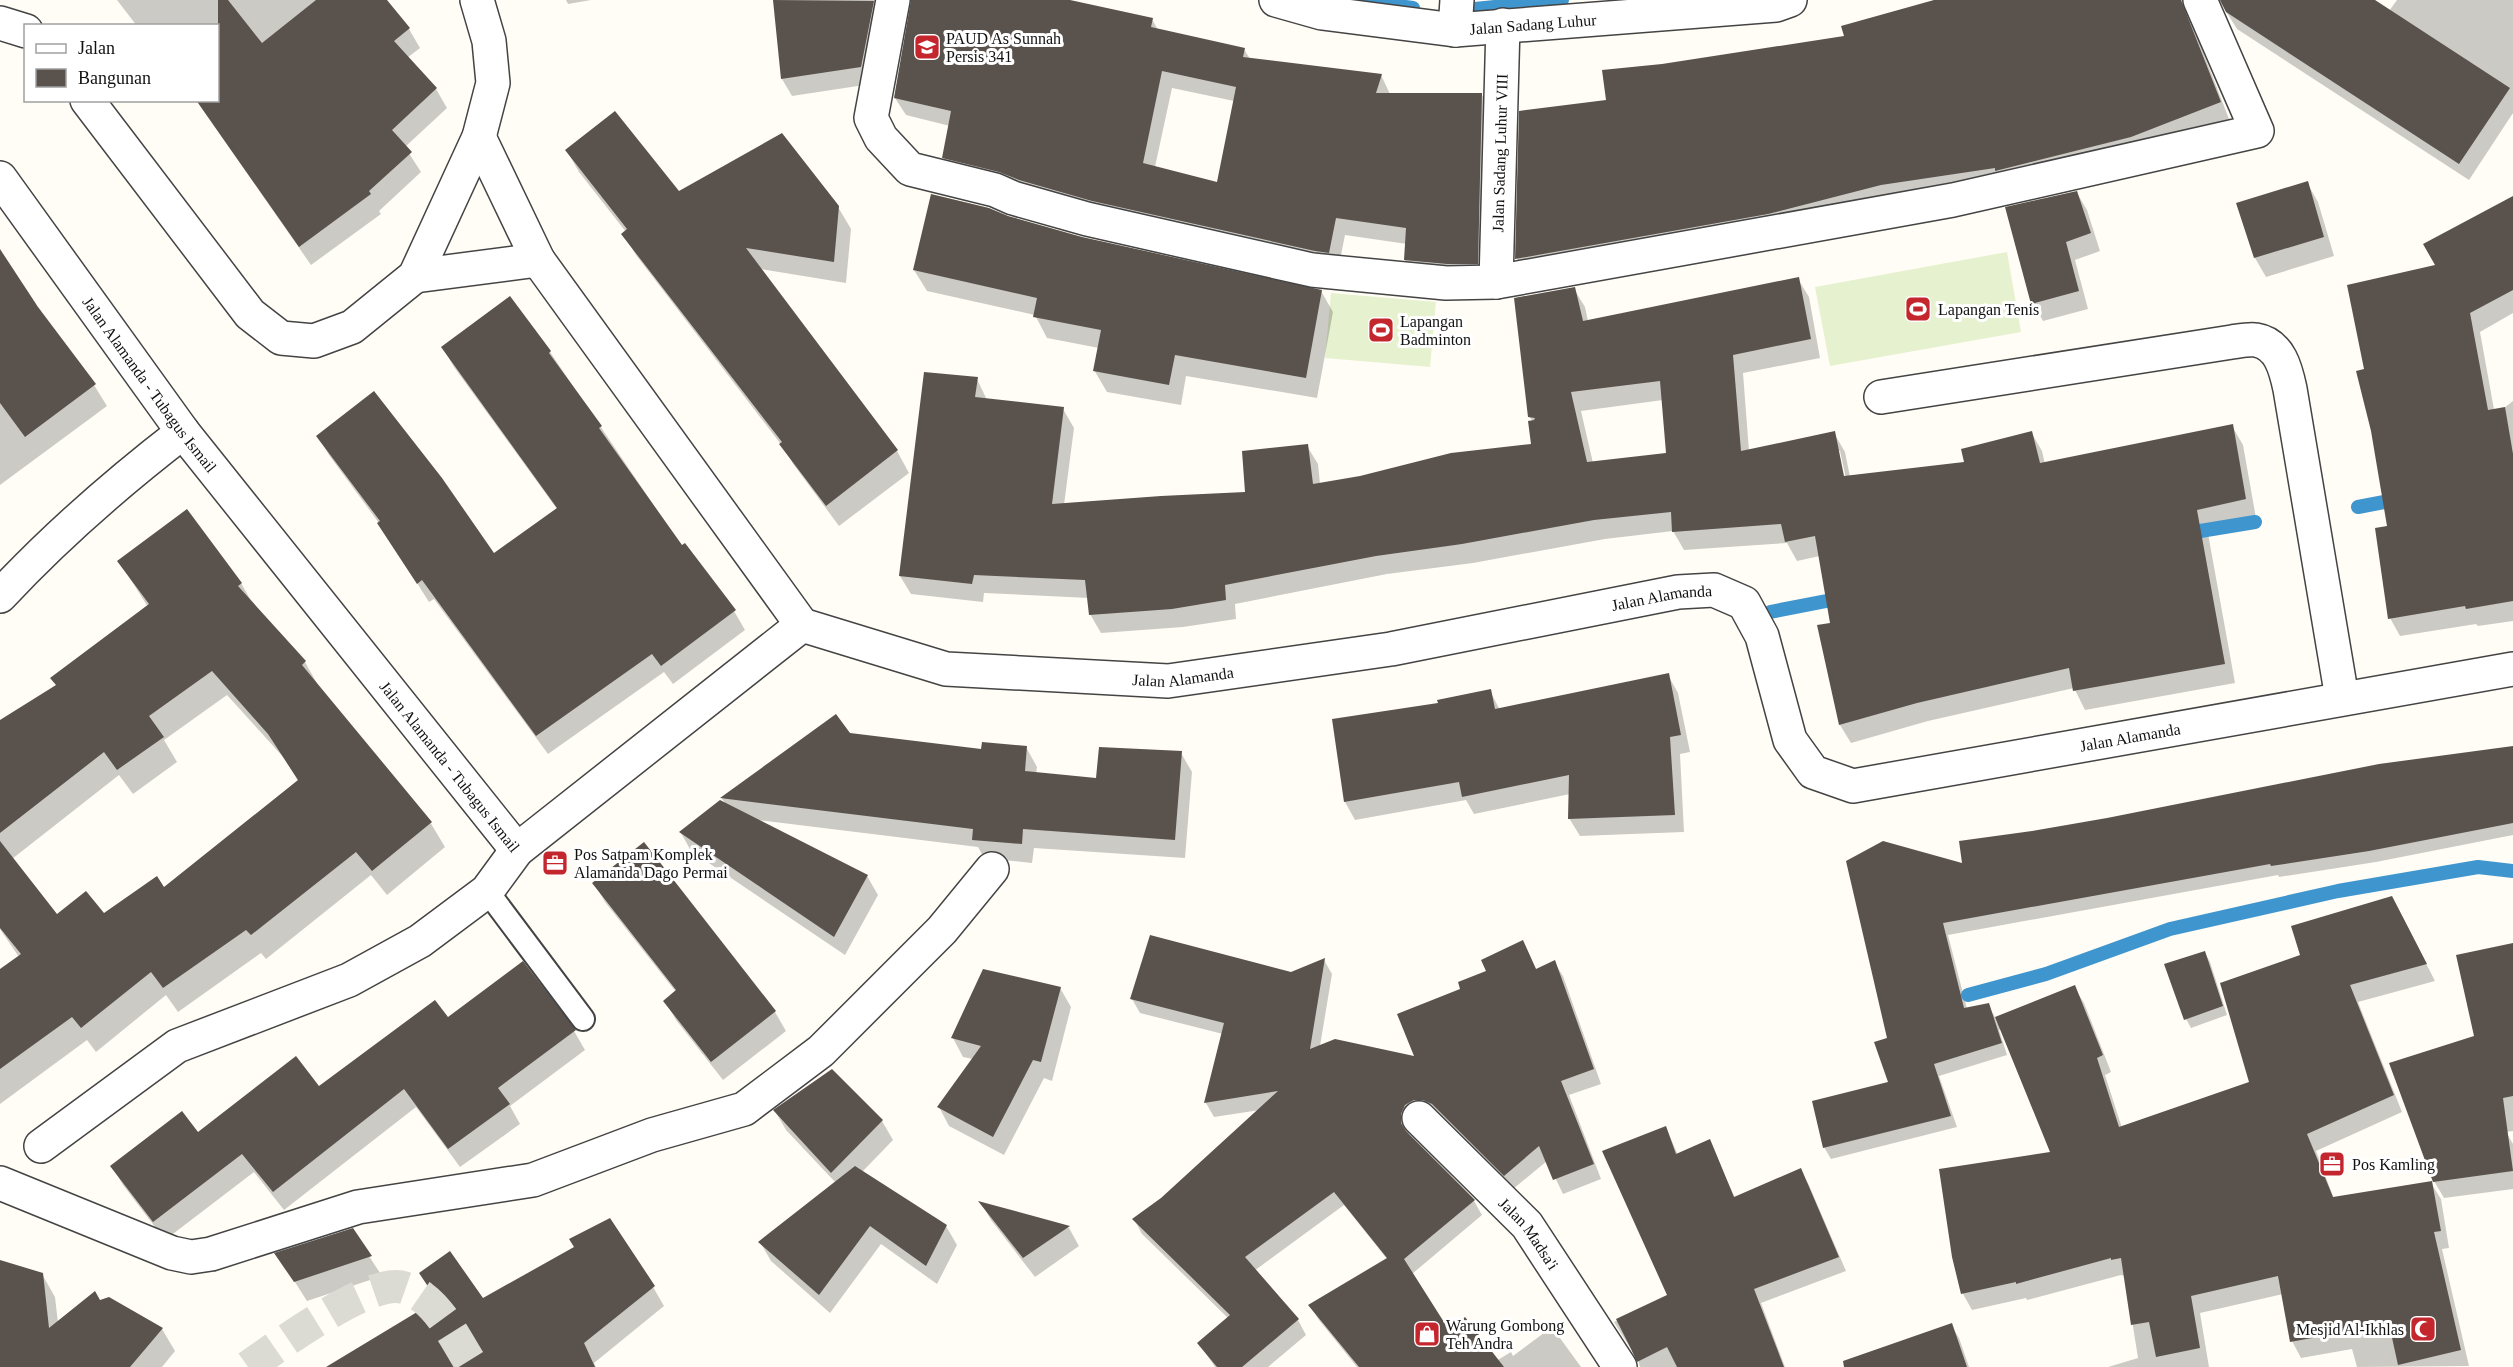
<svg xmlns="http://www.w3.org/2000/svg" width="2513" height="1367" font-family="Georgia,serif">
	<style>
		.pitch { fill: #e6f2cf }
		.shadow { fill: #0003; fill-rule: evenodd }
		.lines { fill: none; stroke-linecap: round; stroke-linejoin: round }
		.stream { stroke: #3f96cf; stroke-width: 14 }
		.building { fill: #5a524d; fill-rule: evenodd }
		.street-tunnel { stroke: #dbdad3; stroke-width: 33; stroke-dasharray: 33 16; stroke-linecap: butt }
		.lane-casing { stroke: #444; stroke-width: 26 }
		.street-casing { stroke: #444; stroke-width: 36 }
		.lane { stroke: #fff; stroke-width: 22 }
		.street { stroke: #fff; stroke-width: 33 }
		.labels { text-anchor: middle; stroke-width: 6; stroke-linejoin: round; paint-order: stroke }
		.street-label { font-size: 16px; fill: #111; stroke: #fff }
		.poi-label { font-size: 16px; fill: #111; stroke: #fff; text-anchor: start }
	</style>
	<rect width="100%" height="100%" fill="#fffdf5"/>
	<path class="pitch" d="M2007,252L2021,332L1830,366L1815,287Z
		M1331,293L1436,302L1430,367L1325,358Z"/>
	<path class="shadow" d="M117,0H385L409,29L420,48L407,58L436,89L447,108L405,147L421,172L379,211L381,214L311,265L196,100H218V26H137Z
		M566,0H591L568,4Z
		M775,0H896L871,84L792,96L782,79Z
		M910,0H1058L1152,19L1158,30L1244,49L1250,59L1381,75L1390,94L1482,95L1492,112L1487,281L1416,277L1405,260L1407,244L1345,235L1338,270L954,175L944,157L950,126L906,115L895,98L913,1ZM1172,88L1234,101L1218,184L1155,167Z
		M1939,0H2183L2229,119L2140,153L1526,275L1517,259L1521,112L1607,101L1662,65L1846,37Z
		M2219,0H2372L2389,11L2397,0H2513V113L2469,180L2237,29Z
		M567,151L679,193L838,207L851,229L846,283L760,269L897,451L909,473L839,526L794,465L783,447L636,255L623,234L626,232L579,172Z
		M2307,183L2318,202L2334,256L2266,277L2255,258Z
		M2077,193L2087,210L2100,251L2075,260L2088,309L2043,321L2033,303Z
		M1007,217L1082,239L1321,291L1333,312L1317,398L1186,376L1181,405L1107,392L1094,370L1099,348L1047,338L1035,315L927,291L914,270Z
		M2513,219V313L2480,332L2495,415L2513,401V621L2478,626L2476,624L2400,636L2390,618L2389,527L2366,370L2437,266Z
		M0,251L37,308L94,385L107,406L0,485Z
		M1798,279L1809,297L1820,358L1743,373L1749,451L1834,433L1845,452L1850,477L1965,463L2031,432L2042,451L2045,464L2232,426L2243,445L2256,518L2207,528L2235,683L2085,710L2074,688L1928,721L1851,743L1840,725L1831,624L1820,556L1797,561L1787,543L1684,550L1673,531L1605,539L1473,563L1387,574L1235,604L1236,619L1183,627L1101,633L1090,614L1089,598L984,593L983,602L911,594L900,576L977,379L987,400L1063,409L1074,428L1064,505L1247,493L1307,446L1318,464L1320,484L1533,446V422L1529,416L1574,289L1585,307L1588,321ZM1663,400L1667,454L1593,463L1581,411ZM1837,451H1840L1847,483L1844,484Z
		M443,348L550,352L682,547L734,611L745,630L673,684L664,672L548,754L434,599L429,602L379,523L329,455L318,436L493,556L557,509L454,367Z
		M119,561L241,583L253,604L305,662L319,687L430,822L445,847L387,895L371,875L266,959L261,953L178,1012L166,995L96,1052L87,1040L0,1104V971L19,957L0,929V722L57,686L148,607ZM227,695L284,758L299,782L164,889L104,915L57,916L12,859L119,775L133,794L177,762L164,740Z
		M1668,675L1678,693L1690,752L1680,754L1684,832L1580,836L1569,818L1570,794L1474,814L1466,800L1355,820L1345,802L1334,720L1440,705L1490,691L1500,710Z
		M835,716L849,735L982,751L1026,747L1037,767L1036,774L1098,780L1181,753L1192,772L1185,858L1034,848L1032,863L984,858L978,847L757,820L867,876L878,895L845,955L691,851L681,833L726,804L722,799Z
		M2513,747V835L2376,862L2279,877L2278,875L1948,935L1967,1009L1988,1005L1996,1019L2074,987L2084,1003L2111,1072L2105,1075L2122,1128L2251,1083L2302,956L2401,914L2435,981L2358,1002L2402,1112L2316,1151L2334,1199L2431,1183L2441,1199L2449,1248L2442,1249L2469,1366L2357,1367L2352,1349L2301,1358L2292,1341L2283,1294L2200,1313L2209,1367H2108L2138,1358L2125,1276L2121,1275L2027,1300L2026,1298L1972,1310L1963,1294L2053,1153L2001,1029L1999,1030L2007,1055L1939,1076L1957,1127L1831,1159L1824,1147L1890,1083L1888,1039L1964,865L2033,833Z
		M644,844L775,1012L786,1031L723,1080L676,1020L665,1001L676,992L605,902L594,883Z
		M1522,942L1537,971L1554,962L1563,976L1601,1084L1569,1095L1601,1179L1563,1194L1547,1161L1513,1189L1408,1129L1409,1136L1474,1201L1482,1215L1412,1274L1466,1367H1357L1319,1320L1310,1306L1387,1259L1344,1205L1254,1271L1298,1320L1306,1335L1268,1367H1215L1199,1343L1228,1318L1142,1234L1134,1219L1161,1200L1260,1110L1214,1117L1206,1103L1223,1034L1140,1013L1132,999L1292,974L1324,960L1332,974L1320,1046L1417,1058L1462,990L1488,972Z
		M2513,944V1131L2506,1132L2513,1144V1189L2444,1198L2434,1181L2475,1037Z
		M2205,953L2210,962L2227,1015L2191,1028L2186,1019Z
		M1060,988L1071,1007L1052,1081L1044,1078L1004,1155L949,1126L939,1107L973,1059L963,1057L953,1038Z
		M447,1019L574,1031L585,1050L510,1106L520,1124L460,1167L416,1107L284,1210L254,1172L165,1240L123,1185L112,1166L319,1088Z
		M832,1071L882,1121L893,1140L862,1172L946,1226L957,1245L937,1284L881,1244L830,1313L771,1261L760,1242L836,1183L786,1130L775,1111Z
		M1666,1128L1678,1155L1709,1141L1735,1198L1800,1170L1808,1183L1846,1271L1761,1303L1785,1367H1640L1638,1360L1614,1322L1669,1296Z
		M981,1203L1069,1228L1079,1246L1035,1277L991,1220Z
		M352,1230L382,1276L307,1301L277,1254Z
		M0,1262L42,1274L55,1297L58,1323L100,1301L162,1329L175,1351L162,1367H0Z
		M653,1287L664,1306L594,1363L596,1367H356L438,1301L432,1292L482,1300Z
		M1951,1325L1959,1338L1969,1367H1850Z
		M1552,1327L1581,1367H1486L1511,1352L1513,1356Z"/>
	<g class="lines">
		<path class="stream" d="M1356,0L1413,8
			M1475,9L1562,0
			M2358,507L2400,499
			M2182,534L2255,522
			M1770,612L1842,598
			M1968,995L2046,974L2170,929L2338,891L2478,867L2513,871"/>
	</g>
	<path class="building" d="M218,0H228L262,43L316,0H387L410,28L394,41L437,88L392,130L412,152L369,191L371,194L299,247L196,100H218Z
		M773,0L874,1L861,67L781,79Z
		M911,0H1070L1153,18L1151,27L1245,48L1243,57L1382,74L1376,93H1482L1478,264H1447L1404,260L1406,228L1336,218L1329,253L1315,251L1092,201L1019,180L999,172L942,158L951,111L894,98ZM1162,71L1236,87L1217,182L1143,163Z
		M1934,0H2181L2221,102L2131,137L1995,171V168L1881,185L1768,214L1515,259L1519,111L1606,100L1602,70L1662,64L1844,36L1841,26Z
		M2220,0H2375L2510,88L2459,164L2226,12Z
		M615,111L679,191L782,133L839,206L834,262L746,248L898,450L826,506L779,444L782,442L621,234L627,229L565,150Z
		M2308,181L2324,237L2254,258L2236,203Z
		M2077,191L2091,233L2066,242L2079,291L2031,304L2005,207Z
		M931,194L989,208L1008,216L1082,237L1322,290L1306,378L1175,355L1169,385L1093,371L1101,330L1033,317L1037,298L913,270Z
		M2513,196V290L2470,313L2488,410L2505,407L2513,454V601L2466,609L2465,606L2388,619L2375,528L2387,526L2371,431L2356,371L2364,369L2347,285L2435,265L2423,244Z
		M0,249L38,307L96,384L25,437L0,403Z
		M1799,277L1811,339L1733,355L1741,451L1835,431L1844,476L1964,462L1961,449L2032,431L2040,463L2233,424L2246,499L2197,510L2225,664L2073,691L2069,668L1917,703L1839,725L1817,625L1830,623L1815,536L1785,542L1781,524L1672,532L1671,512L1594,520L1462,544L1376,556L1225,585L1226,600L1172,609L1089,615L1085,580L974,575L972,584L899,576L924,372L978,377L975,397L1064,407L1052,504L1161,496L1245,492L1242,451L1308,444L1313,484L1360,476L1451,453L1531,444L1528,421L1534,420L1535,418L1528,417L1514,298L1575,287L1583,321ZM1660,381L1666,453L1587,462L1571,392Z
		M510,296L551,351L549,353L602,426L599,428L682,545L685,543L736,610L661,666L652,654L536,736L422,580L417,584L377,523L380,521L316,436L374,391L442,478L494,553L557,508L441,347Z
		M187,509L242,583L238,586L306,661L302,665L432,822L372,871L356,852L251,935L246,930L163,988L151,972L81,1028L72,1017L0,1069V969L21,954L0,928V841L57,914L86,891L104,913L157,876L164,887L298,780L268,734L212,671L149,716L164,737L117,770L104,752L0,833V720L56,685L50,678L149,604L117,561Z
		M1669,673L1681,735L1670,737L1675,815L1568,819L1569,775L1462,797L1459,782L1344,802L1332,719L1438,703L1437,700L1491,689L1495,709Z
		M836,714L850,733L981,749L982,742L1027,746L1025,771L1096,778L1099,747L1182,751L1175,840L1023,829L1022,844L972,840L973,829L720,798Z
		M2513,746V823L2369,851L2271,866L2270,864L1943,923L1964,1008L1989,1003L2002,1043L1934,1064L1951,1116L1823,1148L1812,1101L1888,1082L1874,1042L1887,1038L1846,861L1883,841L1962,863L1959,841L2032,831L2107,818L2379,764Z
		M720,800L868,875L834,937L679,832Z
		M644,842L776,1011L711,1062L663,1001L676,990L592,883Z
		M2392,896L2427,964L2350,985L2394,1095L2307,1134L2333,1197L2432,1181L2441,1231L2434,1232L2461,1350L2398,1365L2389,1324L2290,1342L2278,1276L2191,1296L2200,1348L2156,1357L2149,1322L2131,1325L2121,1258L2111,1260V1258L2016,1284V1282L1961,1294L1952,1257L1939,1169L2050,1152L1995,1017L2075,985L2103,1055L2097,1058L2119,1127L2249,1082L2220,983L2300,955L2291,926Z
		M1150,935L1291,972L1325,958L1310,1049L1335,1039L1414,1056L1397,1014L1460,989L1458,982L1486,971L1481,960L1523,940L1536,969L1555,960L1594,1069L1561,1081L1594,1164L1553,1180L1539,1146L1504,1176L1432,1104L1423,1100H1414L1405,1105L1401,1114V1123L1406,1131L1475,1200L1404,1259L1449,1330L1465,1317L1504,1367H1359L1308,1305L1387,1258L1334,1192L1245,1257L1299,1319L1242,1367H1217L1197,1343L1230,1315L1132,1219L1161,1198L1278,1091L1204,1103L1224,1023L1130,999Z
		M2513,943V1096L2503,1098L2513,1171L2433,1182L2389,1063L2474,1036L2456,955Z
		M2205,951L2223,1006L2184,1020L2164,964Z
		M523,961L576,1030L498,1088L510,1104L448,1149L404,1089L273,1192L242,1154L153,1222L110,1166L182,1111L198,1132L296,1056L319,1086L435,1000L448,1017Z
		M983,969L1061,987L1041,1062L1033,1060L993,1137L937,1107L981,1046L951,1038Z
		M832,1069L883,1120L831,1173L773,1110Z
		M1666,1126L1676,1154L1710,1139L1734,1197L1801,1168L1839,1257L1754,1289L1784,1367H1677L1667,1347L1637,1362L1631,1349L1616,1319L1667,1295L1602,1151Z
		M855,1166L947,1225L926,1266L870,1226L819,1295L758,1242Z
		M978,1201L1070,1226L1023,1258Z
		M610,1218L655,1286L584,1343L595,1367H326L437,1300L419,1273L450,1251L483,1298L574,1247L569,1239Z
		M353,1228L372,1256L294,1282L274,1253Z
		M0,1260L43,1273L49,1328L95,1291L100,1300L109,1297L163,1328L130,1367H0Z
		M1952,1323L1967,1367H1844L1843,1361Z"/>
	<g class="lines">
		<path class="street-tunnel" d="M248,1367C277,1347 367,1280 401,1287C407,1288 417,1293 422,1297C444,1313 458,1344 473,1367"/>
		<defs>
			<path id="lane" d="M487,891L583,1019"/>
			<g id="street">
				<path d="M893,0L871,118L881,138L910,169L995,190L1013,198L1087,219L1312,270L1446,283L1496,282L1953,200L2257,131L2200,0"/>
				<path id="s1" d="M1276,0L1322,13L1455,30L1776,5L1790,0"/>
				<path d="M0,23L26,31"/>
				<path d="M1455,30L1457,0"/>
				<path d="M87,100L250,314L281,338L314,341L352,327L415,276L479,137L493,83L489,41L477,0"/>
				<path d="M479,137L538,260L802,625"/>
				<path id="s2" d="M0,178L183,432L517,850"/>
				<path d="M415,276L538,260"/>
				<path id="s3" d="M1496,282L1503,25"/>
				<path d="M1881,397L2232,342C2239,341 2249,339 2256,340C2280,344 2286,370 2290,389L2342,698"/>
				<path d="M0,596C56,536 118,482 183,432"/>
				<path id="s4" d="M802,625L946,669L1168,681L1391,649L1678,592L1714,590L1744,603L1762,636L1790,740L1813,772L1853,786L2513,669"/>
				<path id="s5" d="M1419,1118L1527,1225L1620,1367"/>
				<path d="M41,1146L177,1046L349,980L420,941L487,891L517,850L802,625"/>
				<path d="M0,1183L172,1253L191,1257L211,1254L358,1207L533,1180L652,1135L744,1109L821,1051L942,930L992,869"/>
			</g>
		</defs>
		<use href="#lane" class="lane-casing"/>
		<use href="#street" class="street-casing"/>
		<use href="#lane" class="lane"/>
		<use href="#street" class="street"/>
	</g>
	<defs>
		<symbol id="school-square" viewBox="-11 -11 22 22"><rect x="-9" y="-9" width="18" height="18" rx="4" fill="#c4262e" stroke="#fff"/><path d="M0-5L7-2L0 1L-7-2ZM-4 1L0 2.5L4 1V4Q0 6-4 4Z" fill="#fff"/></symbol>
		<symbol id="stadium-square" viewBox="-11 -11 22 22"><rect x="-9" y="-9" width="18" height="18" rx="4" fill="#c4262e" stroke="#fff"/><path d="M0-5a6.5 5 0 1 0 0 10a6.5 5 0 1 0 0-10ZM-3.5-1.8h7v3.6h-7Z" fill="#fff"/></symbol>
		<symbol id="office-square" viewBox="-11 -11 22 22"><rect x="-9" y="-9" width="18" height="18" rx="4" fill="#c4262e" stroke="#fff"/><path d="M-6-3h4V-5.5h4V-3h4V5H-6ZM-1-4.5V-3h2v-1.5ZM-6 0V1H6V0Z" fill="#fff"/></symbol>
		<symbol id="mosque-square" viewBox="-11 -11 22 22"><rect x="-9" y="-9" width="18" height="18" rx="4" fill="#c4262e" stroke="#fff"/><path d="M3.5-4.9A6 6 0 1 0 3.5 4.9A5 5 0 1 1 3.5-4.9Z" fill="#fff"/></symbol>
		<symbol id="shop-square" viewBox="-11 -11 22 22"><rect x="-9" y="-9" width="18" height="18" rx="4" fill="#c4262e" stroke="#fff"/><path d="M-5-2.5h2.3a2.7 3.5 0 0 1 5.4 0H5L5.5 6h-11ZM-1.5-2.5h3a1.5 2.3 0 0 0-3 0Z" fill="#fff"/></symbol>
	</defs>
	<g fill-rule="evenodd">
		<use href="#school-square" x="912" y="32" width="30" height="30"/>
		<use href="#stadium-square" x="1903" y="294" width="30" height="30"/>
		<use href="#stadium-square" x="1366" y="315" width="30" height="30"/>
		<use href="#office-square" x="540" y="848" width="30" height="30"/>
		<use href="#office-square" x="2317" y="1149" width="30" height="30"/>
		<use href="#mosque-square" x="2408" y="1314" width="30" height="30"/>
		<use href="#shop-square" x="1412" y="1319" width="30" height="30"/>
	</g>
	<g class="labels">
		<g class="street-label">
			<text dy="6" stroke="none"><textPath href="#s1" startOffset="260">Jalan Sadang Luhur</textPath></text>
			<text dy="6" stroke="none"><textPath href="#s3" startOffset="129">Jalan Sadang Luhur VIII</textPath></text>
			<text dy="6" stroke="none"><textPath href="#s2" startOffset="255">Jalan Alamanda - Tubagus Ismail</textPath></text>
			<text dy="6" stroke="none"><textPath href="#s4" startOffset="874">Jalan Alamanda</textPath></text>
			<text dy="6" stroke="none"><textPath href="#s4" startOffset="388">Jalan Alamanda</textPath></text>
			<text dy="6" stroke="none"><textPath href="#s4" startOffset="1468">Jalan Alamanda</textPath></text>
			<text dy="6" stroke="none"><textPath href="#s2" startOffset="741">Jalan Alamanda - Tubagus Ismail</textPath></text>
			<text dy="6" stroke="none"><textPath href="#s5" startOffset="160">Jalan Madsa'i</textPath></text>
		</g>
		<g class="poi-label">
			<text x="946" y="44">PAUD As Sunnah<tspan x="946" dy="18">Persis 341</tspan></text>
			<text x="1938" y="315">Lapangan Tenis</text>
			<text x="1400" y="327">Lapangan<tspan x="1400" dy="18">Badminton</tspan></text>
			<text x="574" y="860">Pos Satpam Komplek<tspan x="574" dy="18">Alamanda Dago Permai</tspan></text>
			<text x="2352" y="1170">Pos Kamling</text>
			<text x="1446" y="1331">Warung Gombong<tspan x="1446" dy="18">Teh Andra</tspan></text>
			<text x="2404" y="1335" text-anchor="end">Mesjid Al-Ikhlas</text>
		</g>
	</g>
	<rect x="24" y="24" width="195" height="78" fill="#ffffff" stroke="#a0a0a0" stroke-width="1.5"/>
	<rect x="36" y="44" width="30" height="9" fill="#ffffff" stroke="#a0a0a0" stroke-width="1.5"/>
	<text x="78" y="54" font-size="18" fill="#111111">Jalan</text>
	<rect x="36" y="69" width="30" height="18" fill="#5a524d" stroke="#a0a0a0" stroke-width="1.5"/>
	<text x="78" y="84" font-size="18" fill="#111111">Bangunan</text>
</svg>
